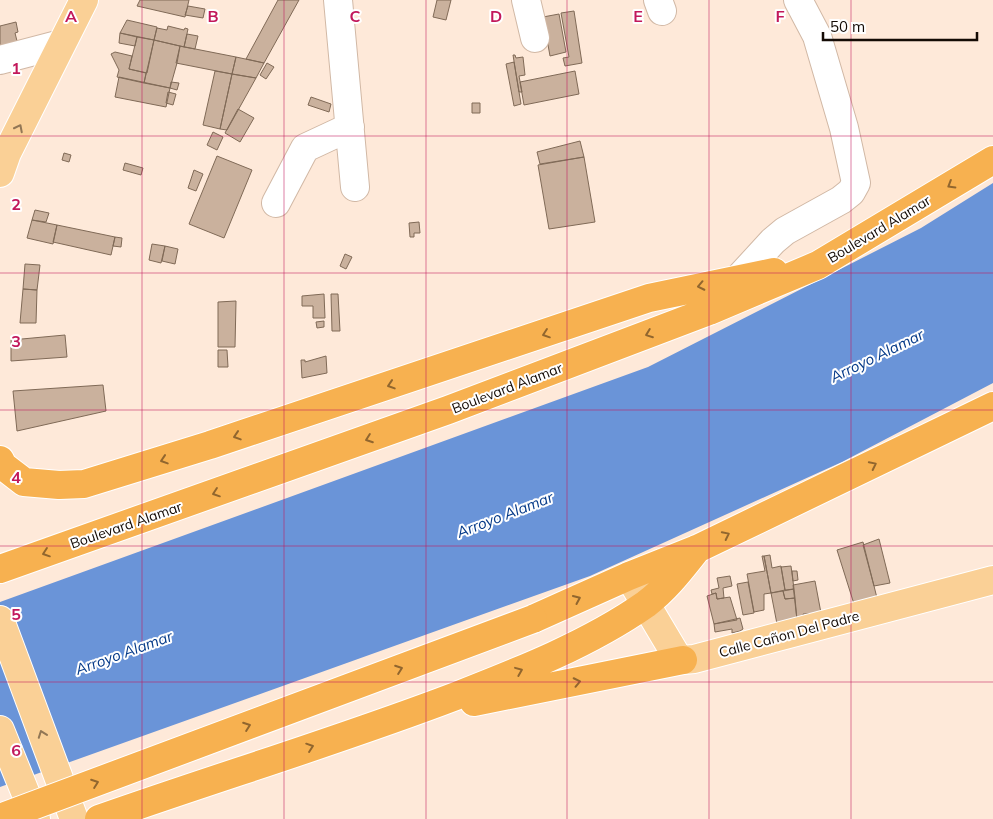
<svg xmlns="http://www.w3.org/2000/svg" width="993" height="819" font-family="Mulish,sans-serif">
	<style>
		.water { fill: #6a94d8 }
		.building { fill: #cab19d; stroke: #806a57 }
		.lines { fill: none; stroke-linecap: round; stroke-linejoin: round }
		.minor-casing { stroke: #d1b8a5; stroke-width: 30 }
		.major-casing { stroke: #fff; stroke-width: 30 }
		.highway-casing { stroke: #fff; stroke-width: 30 }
		.minor { stroke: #fff; stroke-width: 28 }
		.major { stroke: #fad096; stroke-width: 28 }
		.highway { stroke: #f7b150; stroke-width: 28 }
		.highway-bridge-casing { stroke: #fff; stroke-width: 30; stroke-linecap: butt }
		.highway-bridge { stroke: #f7b150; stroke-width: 28 }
		.oneway { stroke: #927755 }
		.oneway2 { stroke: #91662e }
		.grid { fill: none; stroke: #c2185b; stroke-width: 1; stroke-opacity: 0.55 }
		.labels { text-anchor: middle; stroke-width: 4; stroke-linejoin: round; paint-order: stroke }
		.street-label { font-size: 14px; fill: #140b05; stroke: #fff }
		.water-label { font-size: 15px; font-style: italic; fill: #053a89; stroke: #fff }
		.grid-label { font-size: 16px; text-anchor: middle; font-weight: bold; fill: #c2185b; stroke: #fff; stroke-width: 4; stroke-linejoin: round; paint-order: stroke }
	</style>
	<rect width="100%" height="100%" fill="#fee9d9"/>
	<path class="water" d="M993,183V383L842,462L590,576L0,787V602L648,367L921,228Z"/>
	<path class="building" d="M140,0H189L185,17L137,6Z
		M278,0H299L264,63L246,59Z
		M437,0H451L446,20L433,17Z
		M188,6L205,9L203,18L185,15Z
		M574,11L582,63L565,66L563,58L569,57L561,13Z
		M559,14L566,52L550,56L543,17Z
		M127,20L157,27L154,40L120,33Z
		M16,22L18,32L15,33L18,45L0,49V26Z
		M168,26L184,30L185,28L188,29L184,47L154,40L157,28L167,30Z
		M120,33L137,37L135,46L119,43Z
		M187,34L198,36L195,49L184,47Z
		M137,37L154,40L147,73L129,69Z
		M154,40L180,46L177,63L170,88L144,83Z
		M180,46L236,57L232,74L176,63Z
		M115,52L132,56L129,69L146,73L144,83L117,77L119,70L111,54Z
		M513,55H515L516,58L523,57L525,75L519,76L522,92H519Z
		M236,57L264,63L256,78L232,74Z
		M514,62L521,104L514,106L506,64Z
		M267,63L274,67L266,79L260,75Z
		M215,71L232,74L220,129L203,125Z
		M575,71L579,94L524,105L520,82Z
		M232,74L256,78L227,130L220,129Z
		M119,77L170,88L166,107L115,97Z
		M171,82L179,83L177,90L170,88Z
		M168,92L176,94L173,105L166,103Z
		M311,97L331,104L329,112L308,105Z
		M472,103H480V113H472Z
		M238,109L254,118L240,142L225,133Z
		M213,132L223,137L217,150L207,145Z
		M580,141L584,157L540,164L537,152Z
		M64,153L71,155L69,162L62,160Z
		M217,156L252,170L224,238L189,224Z
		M584,157L595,222L549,229L538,165Z
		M125,163L143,168L141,175L123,170Z
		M194,170L203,174L196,191L188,188Z
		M35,210L49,213L46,222L32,220Z
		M32,220L57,225L53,244L27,238Z
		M419,222L420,233H414V237H410L409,223Z
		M57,225L115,237L111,255L53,242Z
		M115,237L122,238L121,247L113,246Z
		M152,244L165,246L161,263L149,260Z
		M165,246L178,249L175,264L162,261Z
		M345,254L352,257L346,269L340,266Z
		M25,264L40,265L37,290L23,289Z
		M23,289L37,290L36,323H20Z
		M324,294L325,318H313V306H302V296Z
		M331,294H338L340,331H332Z
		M236,301L235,347H218V302Z
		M324,321V327L317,328L316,322Z
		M65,335L67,357L11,361V340Z
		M218,350H227L228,367H218Z
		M326,356L327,373L302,378L301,360H305V362Z
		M103,385L106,411L17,431L13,391Z
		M879,539L890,583L874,586L863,545Z
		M863,542L877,598L854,604L837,550Z
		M770,555L772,568L781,566L785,590L771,593L764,556Z
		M762,556H764L771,593L764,594V610L754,612L747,574L765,571Z
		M791,566L794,589L785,590L781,567Z
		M792,571H797L798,580L793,581Z
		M730,576L732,586L723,588L724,598L717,599L716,593L712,594L711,590L719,588L717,578Z
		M815,581L821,613L803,614L804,618L797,620L793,585Z
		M748,582L754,613L743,615L737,584Z
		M794,589L795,598L785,599L783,591Z
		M783,591L785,599L795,598L797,620L777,624L771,593Z
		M716,593L717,599L730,597L737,620L714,624L707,596Z
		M740,618L743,629L740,631L732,633V629L715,632L714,624Z"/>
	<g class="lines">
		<defs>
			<path id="minor" d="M338,0L355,187
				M526,0L535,38
				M658,0L662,11
				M0,60L61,44
				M276,203L305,148L350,127
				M739,278L773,241L785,231L841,200L851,192L856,183L844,128L817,36L798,0"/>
			<path id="major" d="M0,173L7,153L84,0
				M629,576L676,655L683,660L694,659L993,580
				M0,620L74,819
				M0,730L36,819"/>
			<path id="highway" d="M0,460L3,466L24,482L59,485L84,484L210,445L649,298L774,272
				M0,569L448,410L709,311L818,265L993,160
				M533,619L629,576L697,549L993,406
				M474,702L683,660
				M99,819C218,777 338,741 456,696C520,671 589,644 646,604C667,588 681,569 697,549"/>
		</defs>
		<use href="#minor" class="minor-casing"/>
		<use href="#major" class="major-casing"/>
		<use href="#highway" class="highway-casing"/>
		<use href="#minor" class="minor"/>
		<use href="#major" class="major"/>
		<use href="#highway" class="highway"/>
		<defs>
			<path id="highway-bridge" d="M0,818L533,619"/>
		</defs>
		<use href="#highway-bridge" class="highway-bridge-casing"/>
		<use href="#highway-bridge" class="highway-bridge"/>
	</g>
	<defs><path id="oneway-chevron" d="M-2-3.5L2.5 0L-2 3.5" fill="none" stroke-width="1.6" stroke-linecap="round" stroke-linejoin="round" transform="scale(1.25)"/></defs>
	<g class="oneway">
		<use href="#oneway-chevron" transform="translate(19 128) rotate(-63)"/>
		<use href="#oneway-chevron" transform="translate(42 734) rotate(-110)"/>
	</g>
	<g class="oneway2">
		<use href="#oneway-chevron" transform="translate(951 185) rotate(149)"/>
		<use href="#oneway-chevron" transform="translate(701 286) rotate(168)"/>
		<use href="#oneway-chevron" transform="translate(546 334) rotate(161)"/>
		<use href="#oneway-chevron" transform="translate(649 334) rotate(159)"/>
		<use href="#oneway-chevron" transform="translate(391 385) rotate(162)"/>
		<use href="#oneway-chevron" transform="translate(237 436) rotate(162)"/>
		<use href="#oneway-chevron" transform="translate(369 439) rotate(160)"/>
		<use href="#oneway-chevron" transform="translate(164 460) rotate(162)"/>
		<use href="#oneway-chevron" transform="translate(873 465) rotate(-26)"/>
		<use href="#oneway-chevron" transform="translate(216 493) rotate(161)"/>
		<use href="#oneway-chevron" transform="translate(726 535) rotate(-26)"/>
		<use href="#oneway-chevron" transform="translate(46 553) rotate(161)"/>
		<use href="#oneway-chevron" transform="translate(577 599) rotate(-24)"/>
		<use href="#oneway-chevron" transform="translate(399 669) rotate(-20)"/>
		<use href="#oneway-chevron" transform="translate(519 671) rotate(-22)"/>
		<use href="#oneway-chevron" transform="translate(577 682) rotate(-12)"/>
		<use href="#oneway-chevron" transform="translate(247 726) rotate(-20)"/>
		<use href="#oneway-chevron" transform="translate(310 747) rotate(-19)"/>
		<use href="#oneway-chevron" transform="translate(95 783) rotate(-20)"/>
	</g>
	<path class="grid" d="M142,0V819M284,0V819M426,0V819M567,0V819M709,0V819M851,0V819M0,136H993M0,273H993M0,410H993M0,546H993M0,682H993"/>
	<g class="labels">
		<g class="street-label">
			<text transform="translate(879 229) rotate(-31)" y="5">Boulevard Alamar</text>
			<text transform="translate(507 388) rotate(-21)" y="5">Boulevard Alamar</text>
			<text transform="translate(126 525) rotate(-19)" y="5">Boulevard Alamar</text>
			<text transform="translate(789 634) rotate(-15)" y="5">Calle Cañon Del Padre</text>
		</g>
		<g class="water-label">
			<text transform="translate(877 356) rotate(-26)" y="5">Arroyo Alamar</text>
			<text transform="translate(505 515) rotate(-21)" y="5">Arroyo Alamar</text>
			<text transform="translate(124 653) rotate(-20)" y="5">Arroyo Alamar</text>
		</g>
	</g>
	<g class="grid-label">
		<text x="71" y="22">A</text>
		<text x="213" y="22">B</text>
		<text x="355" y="22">C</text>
		<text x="496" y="22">D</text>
		<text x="638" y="22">E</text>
		<text x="780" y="22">F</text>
		<text x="16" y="74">1</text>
		<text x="16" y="210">2</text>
		<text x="16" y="347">3</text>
		<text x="16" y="483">4</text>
		<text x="16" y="620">5</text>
		<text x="16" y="756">6</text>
	</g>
	<path d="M823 32v8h154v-8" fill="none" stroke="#140b05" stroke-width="2.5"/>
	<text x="830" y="32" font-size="15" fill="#140b05" stroke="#ffffff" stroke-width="4" paint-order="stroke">50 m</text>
</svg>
